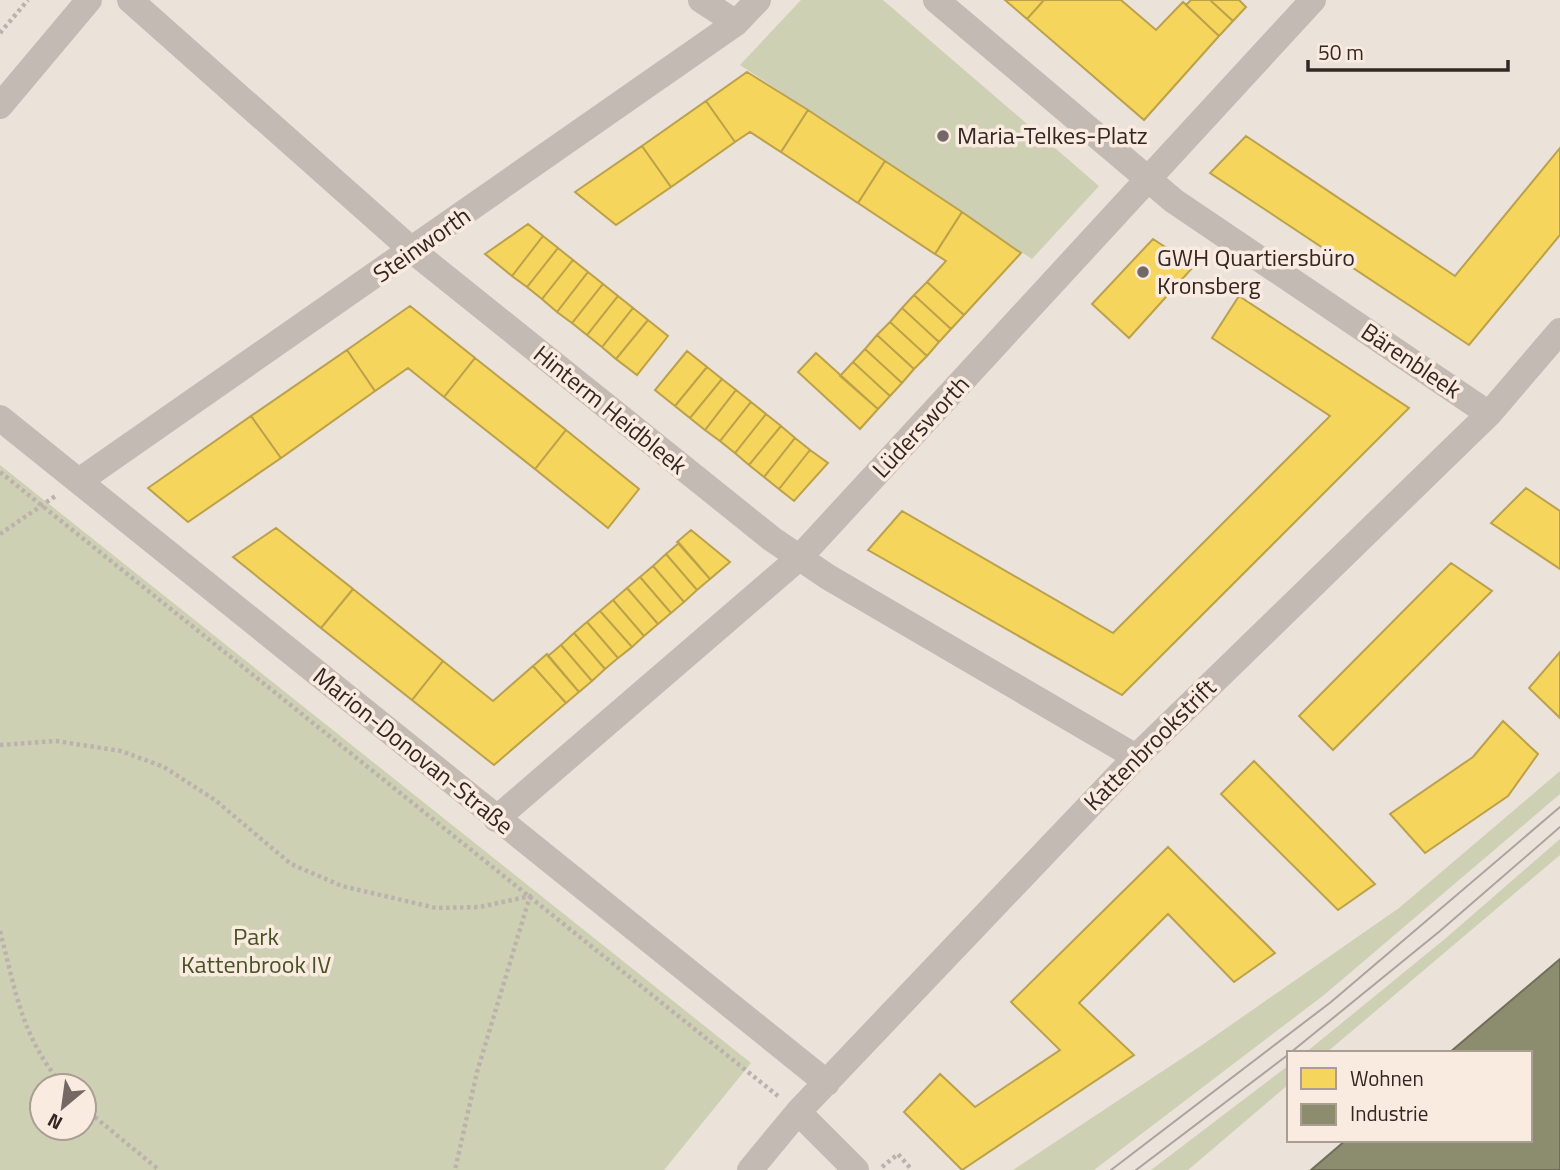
<svg xmlns="http://www.w3.org/2000/svg" width="1560" height="1170" font-family="'Titillium Web',sans-serif">
	<style>
		.green { fill: #ced0b3; fill-rule: evenodd }
		.homes { fill: #f6d55c; stroke: #bca14b; stroke-width: 2 }
		.industry { fill: #8c8c6e; stroke: #716e58; stroke-width: 2 }
		.lines { fill: none; stroke-linecap: round; stroke-linejoin: round }
		.path { stroke: #bcb2ad; stroke-width: 4.5; stroke-dasharray: 3.5 3.5; stroke-linecap: butt }
		.street { stroke: #c4bab4; stroke-width: 26 }
		.tram { stroke: #aba39e; stroke-width: 2 }
		.poi-dot { fill: #736863; stroke: #faebe0; stroke-width: 2.5 }
		.labels { text-anchor: middle; stroke-width: 7; stroke-linejoin: round; paint-order: stroke }
		.poi-label { font-size: 24px; fill: #332723; stroke: #faebe0; text-anchor: start }
		.street-label { font-size: 24px; fill: #332723; stroke: #faebe0 }
		.park-label { font-size: 24px; fill: #475325; stroke: #faebe0 }
	</style>
	<rect width="100%" height="100%" fill="#ebe2da"/>
	<path class="green" d="M801,0H883L1099,186L1032,259L740,65Z
		M0,465L751,1063L664,1170H0ZM84,1086V1128H42V1086Z
		M1560,771V794L1324,995L1094,1170H1013L1202,1045L1399,908Z
		M1560,839V855L1326,1053H1305L1446,938Z
		M1289,1065V1084L1188,1170H1151Z"/>
	<path class="homes" d="M1005,0H1044L1027,19Z
		M1044,0H1121L1156,30L1183,2L1219,36L1144,120L1027,19Z
		M1191,0H1210L1233,21L1219,36L1186,5Z
		M1210,0H1239L1246,7L1233,21Z
		M747,72L808,110L781,152L750,132L735,142L706,101Z
		M706,101L735,142L671,187L642,146Z
		M808,110L885,161L858,203L781,152Z
		M1246,136L1455,276L1560,148V235L1469,345L1210,173Z
		M642,146L671,187L616,225L575,192Z
		M885,161L962,212L935,254L858,203Z
		M962,212L1021,253L964,315L927,282L946,261L935,254Z
		M528,224L543,236L512,276L485,254Z
		M543,236L558,248L527,287L512,276Z
		M1153,239L1194,266L1129,338L1092,304Z
		M558,248L573,260L542,299L527,287Z
		M573,260L588,272L557,312L542,299Z
		M588,272L603,284L572,323L557,312Z
		M927,282L964,315L951,329L914,295Z
		M603,284L618,296L587,335L572,323Z
		M914,295L951,329L939,342L902,308Z
		M618,296L633,308L602,347L587,335Z
		M1239,296L1409,408L1122,695L868,550L902,511L1113,633L1330,416L1212,338Z
		M410,306L475,358L444,397L408,368L375,391L347,350Z
		M633,308L648,320L616,359L602,347Z
		M902,308L939,342L927,356L890,322Z
		M648,320L668,336L637,375L616,359Z
		M890,322L927,356L914,369L877,335Z
		M877,335L914,369L902,383L865,349Z
		M865,349L902,383L890,396L853,362Z
		M347,350L375,391L281,458L251,416Z
		M687,351L707,367L675,406L655,390Z
		M816,353L878,409L860,429L798,372Z
		M475,358L566,430L535,469L444,397Z
		M853,362L890,396L878,409L840,376Z
		M707,367L722,379L690,418L675,406Z
		M722,379L736,390L705,430L690,418Z
		M736,390L751,402L720,441L705,430Z
		M751,402L766,414L735,453L720,441Z
		M766,414L781,426L749,465L735,453Z
		M251,416L281,458L188,522L148,488Z
		M781,426L795,438L764,477L749,465Z
		M566,430L639,489L608,528L535,469Z
		M795,438L810,450L779,489L764,477Z
		M810,450L828,463L794,501L779,489Z
		M1526,488L1560,511V569L1491,523Z
		M276,528L353,589L321,628L233,557Z
		M691,530L730,562L710,579L677,542Z
		M679,543L710,579L697,590L666,554Z
		M666,554L697,590L684,602L653,566Z
		M1451,563L1492,591L1333,750L1299,716Z
		M653,566L684,602L671,613L640,577Z
		M640,577L671,613L658,624L627,588Z
		M627,588L658,624L644,636L613,600Z
		M353,589L443,661L412,700L321,628Z
		M613,600L644,636L632,647L600,611Z
		M600,611L632,647L618,658L587,622Z
		M587,622L618,658L605,669L574,633Z
		M574,633L605,669L592,681L561,645Z
		M561,645L592,681L579,692L548,656Z
		M1560,652V718L1529,688Z
		M547,654L579,692L566,703L533,666Z
		M443,661L493,701L533,666L566,703L494,765L412,700Z
		M1503,721L1538,754L1508,796L1425,853L1390,814L1473,757Z
		M1254,761L1375,884L1338,910L1221,794Z
		M1168,847L1275,953L1234,982L1168,914L1079,1003L1134,1055L962,1170L904,1112L940,1074L975,1107L1060,1050L1011,1002Z"/>
	<path class="industry" d="M1560,959V1170H1311L1346,1140H1530V1053H1449Z"/>
	<g class="lines">
		<path class="path" d="M0,33L28,0
			M0,472L778,1096
			M0,534L57,495
			M0,745L56,741L121,751L164,767L215,800L291,864L342,886L436,908L480,907L530,896L477,1072L455,1170
			M0,931C16,992 21,1036 63,1086
			M84,1108L159,1170
			M882,1167L898,1154L912,1170"/>
		<path class="street" d="M130,0L413,251L772,539L828,577L1136,757
			M701,0L736,23
			M936,0L1174,201L1489,414
			M0,106L89,0
			M0,418L827,1083
			M79,481L736,23L758,0
			M496,819L799,558L1313,0
			M798,1112L856,1170
			M750,1170L798,1112L1136,757L1489,414L1560,331"/>
		<path class="tram" d="M1290,1053L1440,931L1560,827
			M1111,1170L1331,1002L1560,807
			M1136,1170L1289,1054"/>
	</g>
	<g class="poi-dot">
		<circle cx="943" cy="136" r="7"/>
		<circle cx="1143" cy="272" r="7"/>
	</g>
	<g class="labels">
		<g class="poi-label">
			<text x="957" y="144">Maria-Telkes-Platz</text>
			<text x="1157" y="266">GWH Quartiersbüro<tspan x="1157" dy="28">Kronsberg</tspan></text>
		</g>
		<g class="street-label">
			<text transform="translate(422 245) rotate(-35)" y="8">Steinworth</text>
			<text transform="translate(1411 361) rotate(34)" y="8">Bärenbleek</text>
			<text transform="translate(610 410) rotate(39)" y="8">Hinterm Heidbleek</text>
			<text transform="translate(921 427) rotate(-47)" y="8">Lüdersworth</text>
			<text transform="translate(1150 745) rotate(-45)" y="8">Kattenbrookstrift</text>
			<text transform="translate(413 751) rotate(39)" y="8">Marion-Donovan-Straße</text>
		</g>
		<g class="park-label">
			<text x="256" y="945">Park<tspan x="256" dy="28">Kattenbrook IV</tspan></text>
		</g>
	</g>
	<rect x="1287" y="1051" width="245" height="91" fill="#faebe0" stroke="#aa9d94" stroke-width="2"/>
	<rect x="1301" y="1068" width="35" height="21" fill="#f6d55c" stroke="#aa9d94" stroke-width="2"/>
	<text x="1350" y="1086" font-size="21" fill="#332723">Wohnen</text>
	<rect x="1301" y="1104" width="35" height="21" fill="#8c8c6e" stroke="#aa9d94" stroke-width="2"/>
	<text x="1350" y="1121" font-size="21" fill="#332723">Industrie</text>
	<g transform="translate(63 1107) rotate(209)"><circle r="33" fill="#faebe0" stroke="#aa9d94" stroke-width="2"/>
	<path d="M0-5L12 26L0 18L-12 26Z" fill="#736863"/>
	<text y="-10" font-size="19" font-weight="bold" text-anchor="middle" fill="#332723">N</text>
	</g>
	<path d="M1308 60v10h200v-10" fill="none" stroke="#332723" stroke-width="3.5"/>
	<text x="1318" y="60" font-size="21" fill="#332723" stroke="#faebe0" stroke-width="5" paint-order="stroke">50 m</text>
</svg>
